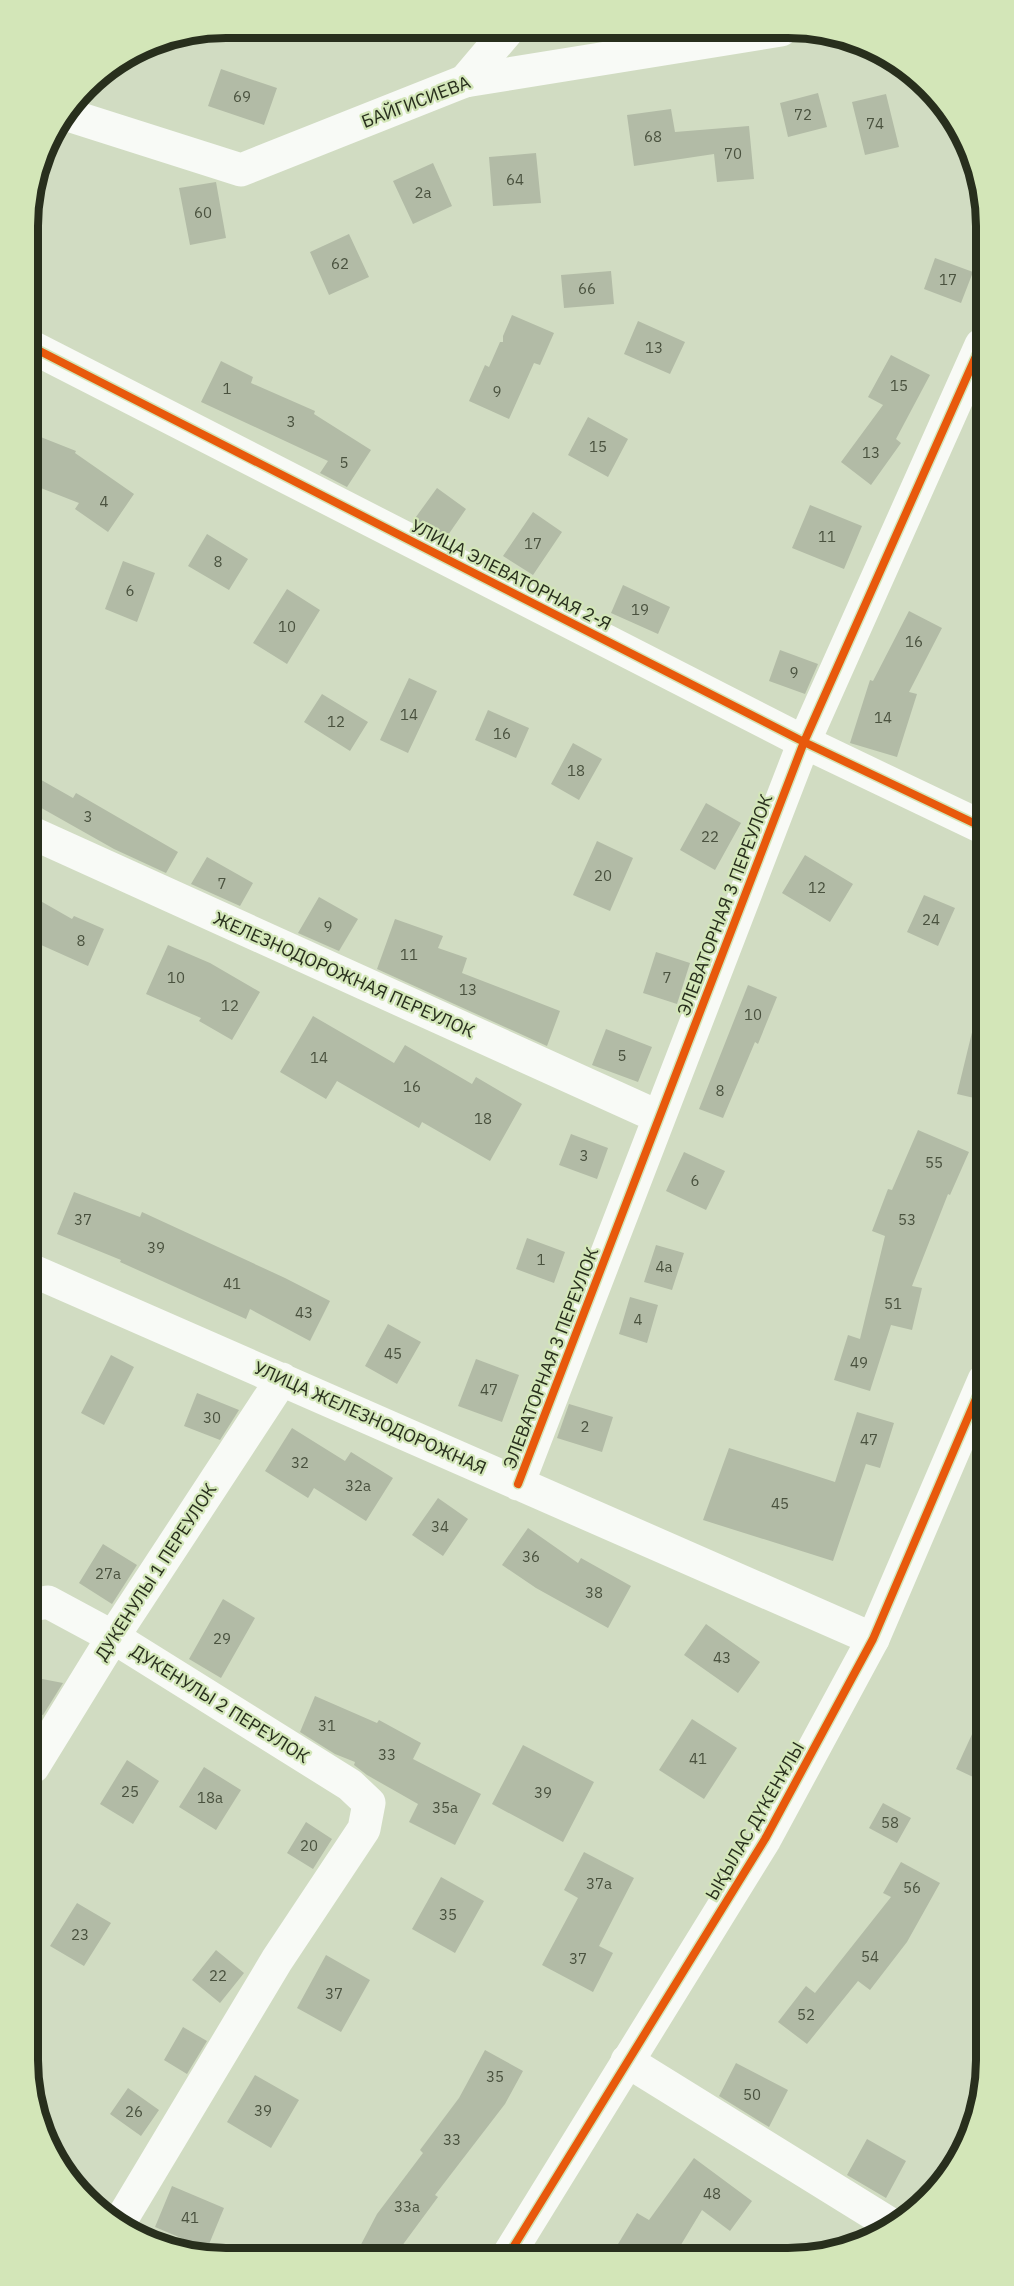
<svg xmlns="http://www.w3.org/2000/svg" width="1014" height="2286" font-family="'IBM Plex Sans',sans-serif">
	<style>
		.building { fill: #b2bba6 }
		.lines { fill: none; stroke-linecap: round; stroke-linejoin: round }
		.street { stroke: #f8faf6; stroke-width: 33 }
		.secondary { stroke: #f8faf6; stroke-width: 33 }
		.cycleway-casing { stroke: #d3e6b8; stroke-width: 11 }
		.cycleway { stroke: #e8590c; stroke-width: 8 }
		.labels { text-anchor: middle; stroke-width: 4.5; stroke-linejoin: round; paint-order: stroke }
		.number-label { font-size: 15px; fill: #4a523f }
		.street-label { font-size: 18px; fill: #282f1d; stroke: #d3e6b8 }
		.rim { fill: none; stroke: #282f1d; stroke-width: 8 }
	</style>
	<rect width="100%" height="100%" fill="#d1dcc2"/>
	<path class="building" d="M221,69L277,88L264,125L208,106Z
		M818,93L827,127L788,137L780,103Z
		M886,94L899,147L865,155L852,102Z
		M671,109L675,132L749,126L754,179L717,182L714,154L634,166L627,115Z
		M536,153L541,203L493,206L489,157Z
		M433,163L452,206L413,224L393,181Z
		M216,182L226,238L190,245L179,188Z
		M349,234L369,277L329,295L310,252Z
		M935,258L973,272L961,303L924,289Z
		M611,271L614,304L564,308L561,275Z
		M512,315L554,333L540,365L534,363L509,419L469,401L485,365L489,367L500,342H503V336Z
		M638,321L685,342L670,374L624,354Z
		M891,355L930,375L896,439L901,443L871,485L841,462L883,405L868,397Z
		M221,361L253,377L251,383L315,411L314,414L371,450L347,487L320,473L328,461L201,402Z
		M588,417L628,439L608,477L568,455Z
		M28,432L76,451L75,453L134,494L108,532L75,509L79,503L28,483Z
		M437,488L466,509L446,538L413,521Z
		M810,505L862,526L844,569L792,548Z
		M533,512L562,532L533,575L503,556Z
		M207,534L248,559L229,590L188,566Z
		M123,561L155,573L137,622L105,609Z
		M623,585L670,607L658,634L611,613Z
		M287,589L320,610L287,664L253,643Z
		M909,611L942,628L909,692L917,694L897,757L850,743L870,680L873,681Z
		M780,650L818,664L805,694L769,681Z
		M409,678L437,691L408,753L380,740Z
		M322,694L368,722L350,751L304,722Z
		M488,710L529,728L516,758L475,740Z
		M573,743L602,759L579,800L551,784Z
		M29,773L73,798L76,793L178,852L166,873L114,849L29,801Z
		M706,803L741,823L715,870L680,850Z
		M597,841L633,858L610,911L573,895Z
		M805,855L853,884L830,922L782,893Z
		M207,857L253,883L240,906L191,884Z
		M30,895L72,919L74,916L104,929L88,966L30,940Z
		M924,895L955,908L938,946L907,932Z
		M319,897L358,919L339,951L298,933Z
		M395,919L443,936L438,948L467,958L462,973L560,1011L547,1046L377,969Z
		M168,945L210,963L260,992L232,1040L199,1021L201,1018L146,994Z
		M656,952L690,963L677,1004L643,993Z
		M748,985L777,997L758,1044L755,1042L723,1118L699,1109Z
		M313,1016L394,1063L405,1045L472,1084L476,1077L522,1104L490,1161L422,1122L419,1128L337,1081L326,1099L280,1072Z
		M974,1024L983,1025V1100L957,1094Z
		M606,1029L652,1047L638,1082L592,1065Z
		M918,1130L969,1152L950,1195L948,1194L912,1286L922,1288L912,1330L891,1325L870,1391L834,1380L848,1335L860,1339L885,1236L872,1231L888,1189L892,1190Z
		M571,1134L608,1148L597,1179L559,1165Z
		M684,1152L725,1171L706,1210L666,1191Z
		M74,1192L140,1217L142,1212L285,1278L330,1301L310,1341L250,1309L246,1319L120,1262L121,1260L57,1234Z
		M527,1238L565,1252L554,1283L516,1269Z
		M656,1245L684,1253L672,1290L644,1282Z
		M630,1297L658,1305L647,1343L619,1334Z
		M388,1324L421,1342L397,1384L365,1366Z
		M111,1355L134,1367L104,1425L81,1413Z
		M476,1359L519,1375L502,1422L458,1406Z
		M197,1393L239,1410L220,1440L184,1426Z
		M569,1404L613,1417L602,1452L557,1438Z
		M857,1412L894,1423L880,1468L866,1464L833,1561L703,1520L729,1448L835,1482Z
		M292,1428L345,1461L351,1452L393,1478L366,1521L314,1488L308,1498L265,1471Z
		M438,1498L468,1519L443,1556L412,1535Z
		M528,1528L578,1563L581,1558L631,1586L608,1628L536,1588L502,1565Z
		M103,1544L137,1565L112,1604L79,1583Z
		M223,1599L255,1618L221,1678L189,1659Z
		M706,1624L760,1662L738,1693L684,1655Z
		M32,1677L63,1683L43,1715L33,1713Z
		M315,1696L377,1723L379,1720L421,1743L413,1759L481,1794L455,1845L409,1822L418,1804L367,1775L354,1765L355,1762L335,1754L300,1732Z
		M985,1706L986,1783L956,1769Z
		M692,1719L737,1748L704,1799L659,1770Z
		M523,1745L594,1782L563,1842L492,1804Z
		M127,1760L159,1781L133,1824L100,1804Z
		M204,1767L241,1790L216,1830L179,1807Z
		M883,1803L911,1818L897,1843L869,1828Z
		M306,1822L332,1839L313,1869L287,1853Z
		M584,1852L634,1878L599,1946L613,1953L593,1992L542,1965L578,1898L564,1890Z
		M901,1862L940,1883L907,1942L870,1990L858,1981L807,2044L778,2022L806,1986L815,1993L891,1897L883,1893Z
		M441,1877L484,1901L455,1953L412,1929Z
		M77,1903L111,1923L84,1966L50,1946Z
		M216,1950L244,1973L220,2003L192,1980Z
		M326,1955L370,1980L341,2032L297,2008Z
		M183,2027L207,2041L187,2074L164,2060Z
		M485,2050L523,2071L505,2104L435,2195L438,2197L396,2254H356L377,2214L423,2153L420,2150L459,2098Z
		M736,2063L788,2090L769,2127L719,2096Z
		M255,2075L299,2100L271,2148L227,2122Z
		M128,2088L159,2110L141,2136L110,2114Z
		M867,2139L906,2161L886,2198L847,2175Z
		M694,2158L752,2201L730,2231L702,2210L676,2253H634L618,2244L637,2213L649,2220Z
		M172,2186L224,2208L207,2249L155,2227Z"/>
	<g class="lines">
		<path class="street" d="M465,81L509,29
			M28,345L804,742L982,827
			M30,832L659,1117
			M31,1270L873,1639
			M518,1484L804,742L981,345
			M32,1605L48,1602L113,1637L350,1785L369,1803L364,1829L277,1960L120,2222
			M33,1767L113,1637L282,1379
			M627,2061L895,2227"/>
		<path class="secondary" d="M65,114L241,170L465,81L781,30
			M509,2254L765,1839L873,1639L984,1380"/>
		<defs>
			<path id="cycleway" d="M28,345L804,742L982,827
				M518,1484L804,742L981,345
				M509,2254L765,1839L873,1639L984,1380"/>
		</defs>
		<use href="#cycleway" class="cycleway-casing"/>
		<use href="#cycleway" class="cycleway"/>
	</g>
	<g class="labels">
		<g class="number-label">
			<text x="242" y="102">69</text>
			<text x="803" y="120">72</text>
			<text x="875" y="129">74</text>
			<text x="653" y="142">68</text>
			<text x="733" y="159">70</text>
			<text x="515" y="185">64</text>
			<text x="423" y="198">2а</text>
			<text x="203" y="218">60</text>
			<text x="340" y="269">62</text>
			<text x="948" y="285">17</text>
			<text x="587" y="294">66</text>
			<text x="654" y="353">13</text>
			<text x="899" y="391">15</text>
			<text x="227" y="394">1</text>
			<text x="497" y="397">9</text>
			<text x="291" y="427">3</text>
			<text x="598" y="452">15</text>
			<text x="871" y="458">13</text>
			<text x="344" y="468">5</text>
			<text x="104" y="507">4</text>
			<text x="827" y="542">11</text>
			<text x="533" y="549">17</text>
			<text x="218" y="567">8</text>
			<text x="130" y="596">6</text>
			<text x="640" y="615">19</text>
			<text x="287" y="632">10</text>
			<text x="914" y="647">16</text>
			<text x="794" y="678">9</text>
			<text x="409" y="720">14</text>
			<text x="883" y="723">14</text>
			<text x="336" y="727">12</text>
			<text x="502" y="739">16</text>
			<text x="576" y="776">18</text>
			<text x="88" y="822">3</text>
			<text x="710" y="842">22</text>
			<text x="603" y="881">20</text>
			<text x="222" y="889">7</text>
			<text x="817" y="893">12</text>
			<text x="931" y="925">24</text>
			<text x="328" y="932">9</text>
			<text x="81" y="946">8</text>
			<text x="409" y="960">11</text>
			<text x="176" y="983">10</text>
			<text x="667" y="983">7</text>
			<text x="468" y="995">13</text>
			<text x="230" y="1011">12</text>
			<text x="753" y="1020">10</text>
			<text x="622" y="1061">5</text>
			<text x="319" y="1063">14</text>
			<text x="412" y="1092">16</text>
			<text x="720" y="1096">8</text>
			<text x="483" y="1124">18</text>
			<text x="584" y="1161">3</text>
			<text x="934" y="1168">55</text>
			<text x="695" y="1186">6</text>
			<text x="83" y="1225">37</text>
			<text x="907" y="1225">53</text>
			<text x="156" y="1253">39</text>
			<text x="541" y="1265">1</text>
			<text x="664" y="1272">4а</text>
			<text x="232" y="1289">41</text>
			<text x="893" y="1309">51</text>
			<text x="304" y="1318">43</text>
			<text x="638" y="1325">4</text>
			<text x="393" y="1359">45</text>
			<text x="859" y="1368">49</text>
			<text x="489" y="1395">47</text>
			<text x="212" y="1423">30</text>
			<text x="585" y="1432">2</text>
			<text x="869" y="1445">47</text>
			<text x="300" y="1468">32</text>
			<text x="358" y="1491">32а</text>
			<text x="780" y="1509">45</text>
			<text x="440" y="1532">34</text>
			<text x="531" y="1562">36</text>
			<text x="108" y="1579">27а</text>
			<text x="594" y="1598">38</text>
			<text x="222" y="1644">29</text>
			<text x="722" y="1663">43</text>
			<text x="327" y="1731">31</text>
			<text x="387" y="1760">33</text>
			<text x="698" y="1764">41</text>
			<text x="130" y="1797">25</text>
			<text x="543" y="1798">39</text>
			<text x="210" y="1803">18а</text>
			<text x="445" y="1813">35а</text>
			<text x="890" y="1828">58</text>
			<text x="309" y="1851">20</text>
			<text x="599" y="1889">37а</text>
			<text x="912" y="1893">56</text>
			<text x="448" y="1920">35</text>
			<text x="80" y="1940">23</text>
			<text x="870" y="1962">54</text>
			<text x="578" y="1964">37</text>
			<text x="218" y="1981">22</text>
			<text x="334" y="1999">37</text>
			<text x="806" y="2020">52</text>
			<text x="495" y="2082">35</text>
			<text x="752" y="2100">50</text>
			<text x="263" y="2116">39</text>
			<text x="134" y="2117">26</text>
			<text x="452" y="2145">33</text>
			<text x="712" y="2199">48</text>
			<text x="407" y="2212">33а</text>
			<text x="190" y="2223">41</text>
		</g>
		<g class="street-label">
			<text transform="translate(416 102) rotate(-21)" y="6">БАЙГИСИЕВА</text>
			<text transform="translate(511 575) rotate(27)" y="6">УЛИЦА ЭЛЕВАТОРНАЯ 2-Я</text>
			<text transform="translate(725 905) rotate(-69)" y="6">ЭЛЕВАТОРНАЯ 3 ПЕРЕУЛОК</text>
			<text transform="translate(344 975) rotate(24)" y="6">ЖЕЛЕЗНОДОРОЖНАЯ ПЕРЕУЛОК</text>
			<text transform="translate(551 1358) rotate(-69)" y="6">ЭЛЕВАТОРНАЯ 3 ПЕРЕУЛОК</text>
			<text transform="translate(370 1418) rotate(24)" y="6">УЛИЦА ЖЕЛЕЗНОДОРОЖНАЯ</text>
			<text transform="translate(156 1572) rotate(-57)" y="6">ДУКЕНУЛЫ 1 ПЕРЕУЛОК</text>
			<text transform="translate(220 1704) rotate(32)" y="6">ДУКЕНУЛЫ 2 ПЕРЕУЛОК</text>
			<text transform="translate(755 1821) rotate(-60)" y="6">ЫҚЫЛАС ДҮКЕНҰЛЫ</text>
		</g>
	</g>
	<path d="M0 0H1014V2286H0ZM226 38H788A188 188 0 0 1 976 226V2060A188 188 0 0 1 788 2248H226A188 188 0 0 1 38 2060V226A188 188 0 0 1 226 38Z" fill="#d3e6b8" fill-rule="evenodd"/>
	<path class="rim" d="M226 38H788A188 188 0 0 1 976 226V2060A188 188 0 0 1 788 2248H226A188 188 0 0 1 38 2060V226A188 188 0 0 1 226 38Z"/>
</svg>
